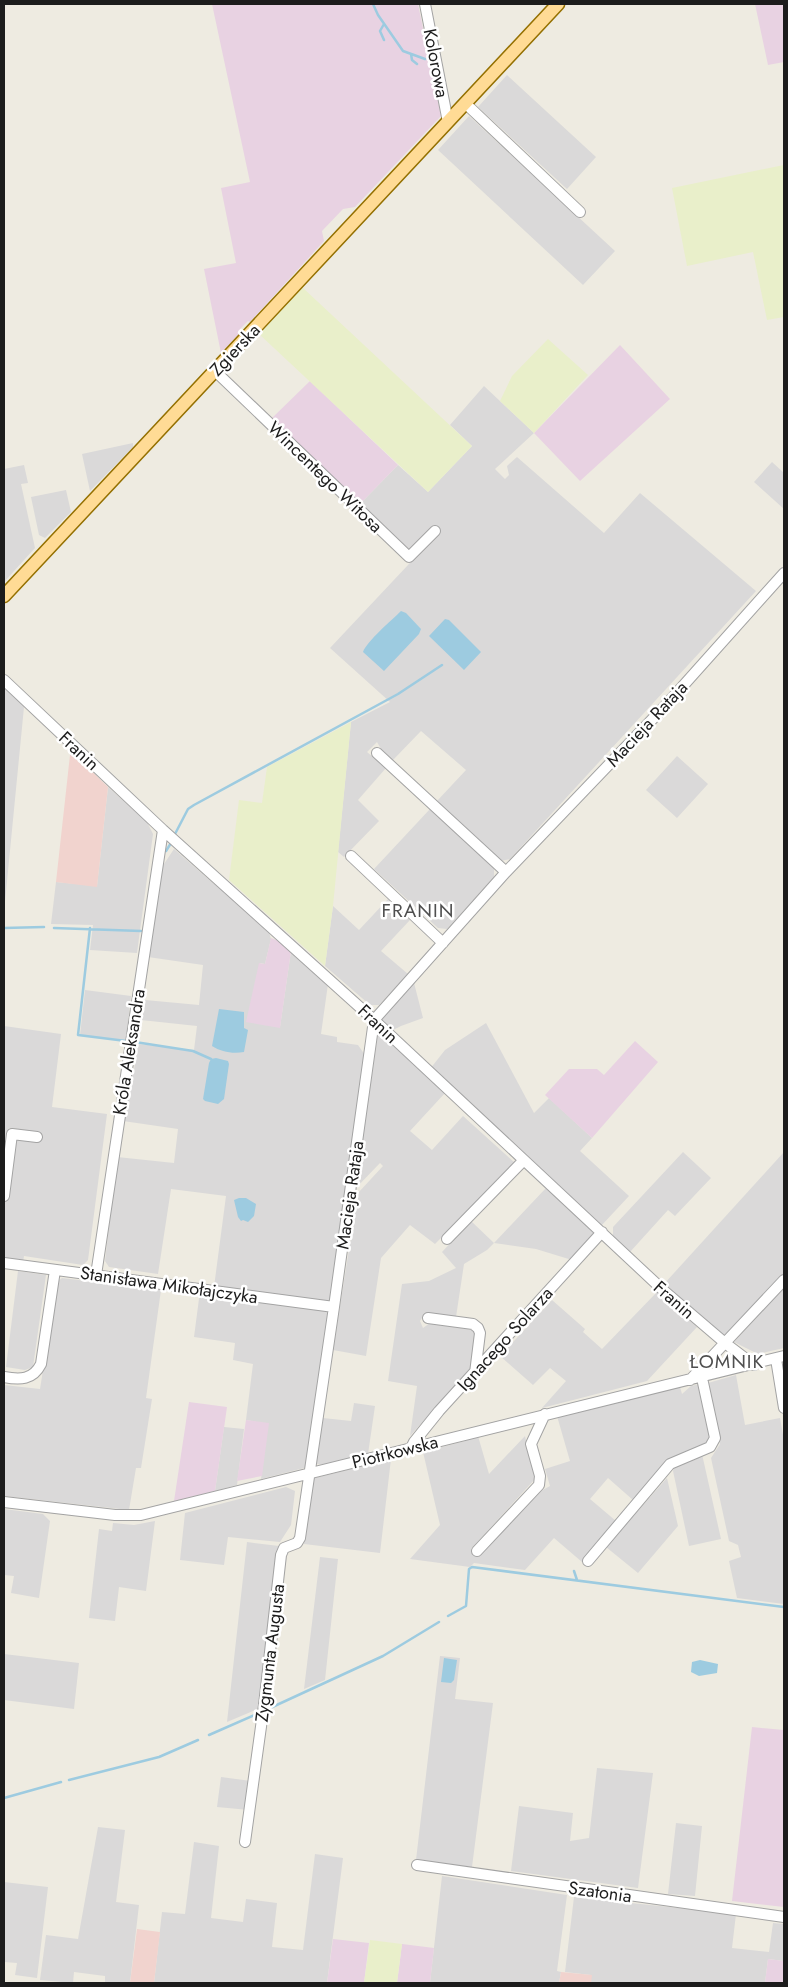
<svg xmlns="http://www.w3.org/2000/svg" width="788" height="1987" font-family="Jost,sans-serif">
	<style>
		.residential { fill: #dad9d9 }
		.commercial { fill: #f1d3ce }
		.industrial { fill: #e8d2e2 }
		.farmland { fill: #e9efca }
		.water { fill: #9dcbe0 }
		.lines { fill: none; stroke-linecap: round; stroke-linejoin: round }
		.stream { stroke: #9dcbe0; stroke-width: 2.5 }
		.minor-casing { stroke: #a3a3a3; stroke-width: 12 }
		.major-casing { stroke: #947000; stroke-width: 15 }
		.minor { stroke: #fff; stroke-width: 10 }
		.major { stroke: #ffdb95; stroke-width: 12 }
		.labels { text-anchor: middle; stroke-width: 5; stroke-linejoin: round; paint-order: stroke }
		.street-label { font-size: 18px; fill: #1c1c1c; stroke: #fff }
		.neighbourhood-label { font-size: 19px; letter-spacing: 1px; fill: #4f4f4f; stroke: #fff }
	</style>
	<rect width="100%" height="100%" fill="#eeebe1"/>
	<path class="residential" d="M507,75L596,157L567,189L478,107Z
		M469,116L615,251L583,285L438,150Z
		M484,386L534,433L495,469L505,479L509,475L507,466L517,457L604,533L640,493L756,591L510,859L501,861L437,801L466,770L421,731L393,760L381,749L377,742L367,752L386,768L358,800L379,821L344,857L338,852L351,722L390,702L330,648L439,532L409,552L360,504L398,465L428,492L472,446L450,425Z
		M133,443V447L90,491L82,454Z
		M772,462L784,473V509L754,482Z
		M24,465L28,483L21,484L35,548L4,582V469Z
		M66,490L71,512L45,538L39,535L31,497Z
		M6,688L24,707L4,912V689Z
		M677,756L708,784L677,818L646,790Z
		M108,787L147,822L153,834L137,953L90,950L93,925L51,924L56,882L97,886Z
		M430,809L494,868V877L447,929L438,928L374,869Z
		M174,849L214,884V879L268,929L271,939L265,964L260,963L280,1027L291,951L328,984L321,1034L337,1037V1042L358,1045L365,1055L332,1301L328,1303L214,1287L226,1196L171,1189L158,1274L109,1267L105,1261L117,1157L174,1163L178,1129L123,1121L130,1070H134L138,1044L194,1050L197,1026L141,1020L145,1000L199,1005L203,965L148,957L162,867Z
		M388,899L410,920L381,951L408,974L379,1005H370L325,966L333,906L359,930Z
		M413,979L423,1018L401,1026L391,1031L380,1021V1016Z
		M85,990L131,996L126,1041L80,1035Z
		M486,1023L534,1113L549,1098L592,1138L580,1151L629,1196L601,1226L430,1069L445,1050Z
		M4,1026L61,1034L52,1107L107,1114L88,1260L83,1265L24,1256L23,1262L4,1259V1211L13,1138L38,1141L43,1135L25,1130L9,1128L4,1170Z
		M378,1034H381L445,1093L410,1131L432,1150L463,1116L515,1163L435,1244L410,1225L381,1258L366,1356L333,1350L358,1193L383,1166L380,1163L355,1189Z
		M683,1152L711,1178L675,1216L668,1210L630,1252L613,1236V1227Z
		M784,1152V1275L725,1338L664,1284Z
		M546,1188L596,1232L572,1260L536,1249L494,1243L487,1250L464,1264L456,1317L425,1313L420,1321L423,1328L430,1323L473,1330L475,1333L470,1369L410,1436L417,1386L388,1381L402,1284L429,1281L456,1268L442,1252L471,1221L494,1243Z
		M18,1271L46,1275L33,1367L25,1370L6,1367Z
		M62,1278L161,1290L146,1398L152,1399L141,1468H136L129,1510L4,1496V1385L40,1389L57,1282Z
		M784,1287V1348L758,1354L734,1342Z
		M200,1291L327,1308L331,1315L308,1467L261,1479L268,1424L246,1420L253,1364L233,1360L235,1343L194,1337Z
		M657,1292L697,1327L647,1381L542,1408L566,1381L550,1368L533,1385L500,1356L552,1300L585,1329L583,1332L602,1349Z
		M736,1375L745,1425L780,1418L784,1440V1604L737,1598L729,1561L741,1557L738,1545L729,1541L711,1458L720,1444L708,1383Z
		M700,1384L712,1439L708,1445L666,1462L633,1500L608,1478L590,1499L616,1521L582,1562L554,1538L525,1570L474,1563L470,1567L410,1559L440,1525L423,1452L465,1441V1439L478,1436L489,1474L525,1436L535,1479L471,1549L479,1556L539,1492L550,1486L545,1469L570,1461L557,1416L680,1387L682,1394L691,1386Z
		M354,1403L375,1406L368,1454L328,1465L316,1464L323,1418L351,1421Z
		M224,1427L244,1429L237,1485L215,1491Z
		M702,1454L721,1539L689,1546L673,1471L674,1467Z
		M391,1459L380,1553L304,1544L311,1479Z
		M667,1478L678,1526L638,1573L606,1547Z
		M286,1487L295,1491L291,1525L280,1542L228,1537L224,1565L180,1560L185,1513Z
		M4,1509L43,1514L50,1521L39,1598L11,1593L14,1576L4,1575Z
		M155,1521L146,1591L119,1587L115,1621L89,1618L99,1529L112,1531L113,1523L134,1525Z
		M247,1542L279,1546L260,1708L227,1722Z
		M320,1557L338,1559L325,1680L304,1689Z
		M4,1654L79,1663L74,1709L4,1700Z
		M440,1656L460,1658L455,1699L493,1703L472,1867L416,1860Z
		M597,1768L653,1773L638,1888L511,1871L519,1806L573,1813L570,1841L589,1838Z
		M221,1777L251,1781L249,1810L217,1807Z
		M676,1823L702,1826L695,1896L668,1894Z
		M98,1827L125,1830L116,1902L139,1905L130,1983H105V1976L74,1972L73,1983L40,1980L46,1935L78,1939Z
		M194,1842L219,1846L211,1918L243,1922L246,1899L277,1903L272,1947L303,1950L315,1854L343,1858L327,1983H154L162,1912L185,1914Z
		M442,1876L567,1895L557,1971L561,1972L559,1983H430Z
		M4,1882L48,1887L37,1978L15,1975L17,1963L4,1962Z
		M574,1897L736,1914L732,1948L769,1952L773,1923L784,1924V1961L768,1959L765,1983H591V1975L565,1972Z"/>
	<path class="commercial" d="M74,754L108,787L97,887L56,882L70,755Z
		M137,1929L160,1932L154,1983H130Z
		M561,1972L592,1975L591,1983H559Z"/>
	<path class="industrial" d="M212,4H418L441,116L355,207L343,209L322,231L324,241L250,322L248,321L240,329L242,331L221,353L204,269L236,263L221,188L250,182Z
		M755,4H784V62L768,65Z
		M620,345L670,399L580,481L534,433Z
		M310,381L398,465L360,504L271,419Z
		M271,938L281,942L291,951L280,1028L246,1022L259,963L265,964Z
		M635,1041L658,1062L592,1138L545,1095L569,1069H597L604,1075Z
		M189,1402L227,1407L215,1491L174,1501Z
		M246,1420L269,1423L262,1476L237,1481Z
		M752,1727L784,1730V1907L732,1901Z
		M333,1939L369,1943L364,1983H327Z
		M402,1944L434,1948L430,1983H397Z
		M768,1959L784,1961V1983H765Z"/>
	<path class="farmland" d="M784,165V317L767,320L753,252L687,266L672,188Z
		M302,287L472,446L428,492L259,334Z
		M548,339L588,375L534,433L500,401L512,376Z
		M351,722L333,906L325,966L229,880L239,800L262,803L267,767Z
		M370,1940L402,1944L397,1983H364Z"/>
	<path class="water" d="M401,611L406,613L421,629L419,634L384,671L363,652C367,641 392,620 401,611Z
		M445,619L449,620L481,652L464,670L429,636Z
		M219,1009L244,1012V1028L248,1030L244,1052C233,1054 221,1052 212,1046Z
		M216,1058L228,1061L229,1064L224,1099L218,1104L205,1101L203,1099L209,1063L211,1059Z
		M239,1198H246L256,1204L254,1216L248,1222L243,1220L241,1221L238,1217L234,1200Z
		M444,1658L457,1660L454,1680L451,1683L441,1682Z
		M700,1660L718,1664L717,1673L699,1676L691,1672L692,1662Z"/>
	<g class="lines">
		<path class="stream" d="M373,4L378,15L403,51L425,59
			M384,40L380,31L384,24
			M411,54L412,60L417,64
			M175,834L188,809L194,805L398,694L442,665
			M166,851L171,843
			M4,928L44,927
			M54,928L141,931
			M90,928L78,1035L126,1041
			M135,1042L193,1051L211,1059
			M574,1571L577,1580
			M448,1616L466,1606L469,1569L472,1567L784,1607
			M268,1709L383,1656L439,1622
			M209,1735L257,1714
			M69,1780L159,1757L198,1740
			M4,1798L61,1782"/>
		<defs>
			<path id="minor" d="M425,4L448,122
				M465,103L580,212
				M215,371L409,557L435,531
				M4,680L163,830L374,1020L663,1290L725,1343L754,1365
				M377,753L506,872
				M351,856L443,943
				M4,1196L12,1134L37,1137
				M447,1239L524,1160
				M4,1263L334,1307
				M96,1275L163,830
				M428,1318L473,1324L478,1328L480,1333L475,1373
				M776,1359L784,1408
				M4,1377C20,1380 33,1380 41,1364L55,1270
				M690,1380L784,1280
				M411,1448L414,1442L439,1411L602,1232
				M4,1502L115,1515H141L784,1356
				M477,1551L539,1485L540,1476L531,1444L545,1414
				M588,1561L670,1464L710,1447L715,1438L702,1378
				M245,1842L264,1705L281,1555L284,1548L297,1543L300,1538L334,1307L374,1020L506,872L665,706L784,573
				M417,1865L784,1917"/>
			<path id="major" d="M4,596L558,4"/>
		</defs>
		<use href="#minor" class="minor-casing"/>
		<use href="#major" class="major-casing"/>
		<use href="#minor" class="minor"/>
		<use href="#major" class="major"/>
	</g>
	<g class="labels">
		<g class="street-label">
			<text transform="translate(436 63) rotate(79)" y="6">Kolorowa</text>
			<text transform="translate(235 350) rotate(-47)" y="6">Zgierska</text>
			<text transform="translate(325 477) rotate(44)" y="6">Wincentego Witosa</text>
			<text transform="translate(647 724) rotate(-47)" y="6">Macieja Rataja</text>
			<text transform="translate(79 751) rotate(43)" y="6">Franin</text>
			<text transform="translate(378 1024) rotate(43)" y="6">Franin</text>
			<text transform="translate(129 1052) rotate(-81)" y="6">Króla Aleksandra</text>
			<text transform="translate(350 1195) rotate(-82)" y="6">Macieja Rataja</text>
			<text transform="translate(169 1285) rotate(8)" y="6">Stanisława Mikołajczyka</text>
			<text transform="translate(674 1300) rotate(41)" y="6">Franin</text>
			<text transform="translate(505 1339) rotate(-48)" y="6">Ignacego Solarza</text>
			<text transform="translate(395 1452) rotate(-14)" y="6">Piotrkowska</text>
			<text transform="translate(270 1653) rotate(-83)" y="6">Zygmunta Augusta</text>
			<text transform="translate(600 1892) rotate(8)" y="6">Szatonia</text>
		</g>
		<g class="neighbourhood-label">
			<text x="418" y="917">FRANIN</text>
			<text x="727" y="1368">ŁOMNIK</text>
		</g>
	</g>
	<rect width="788" height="1987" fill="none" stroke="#1c1c1c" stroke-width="10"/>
</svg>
